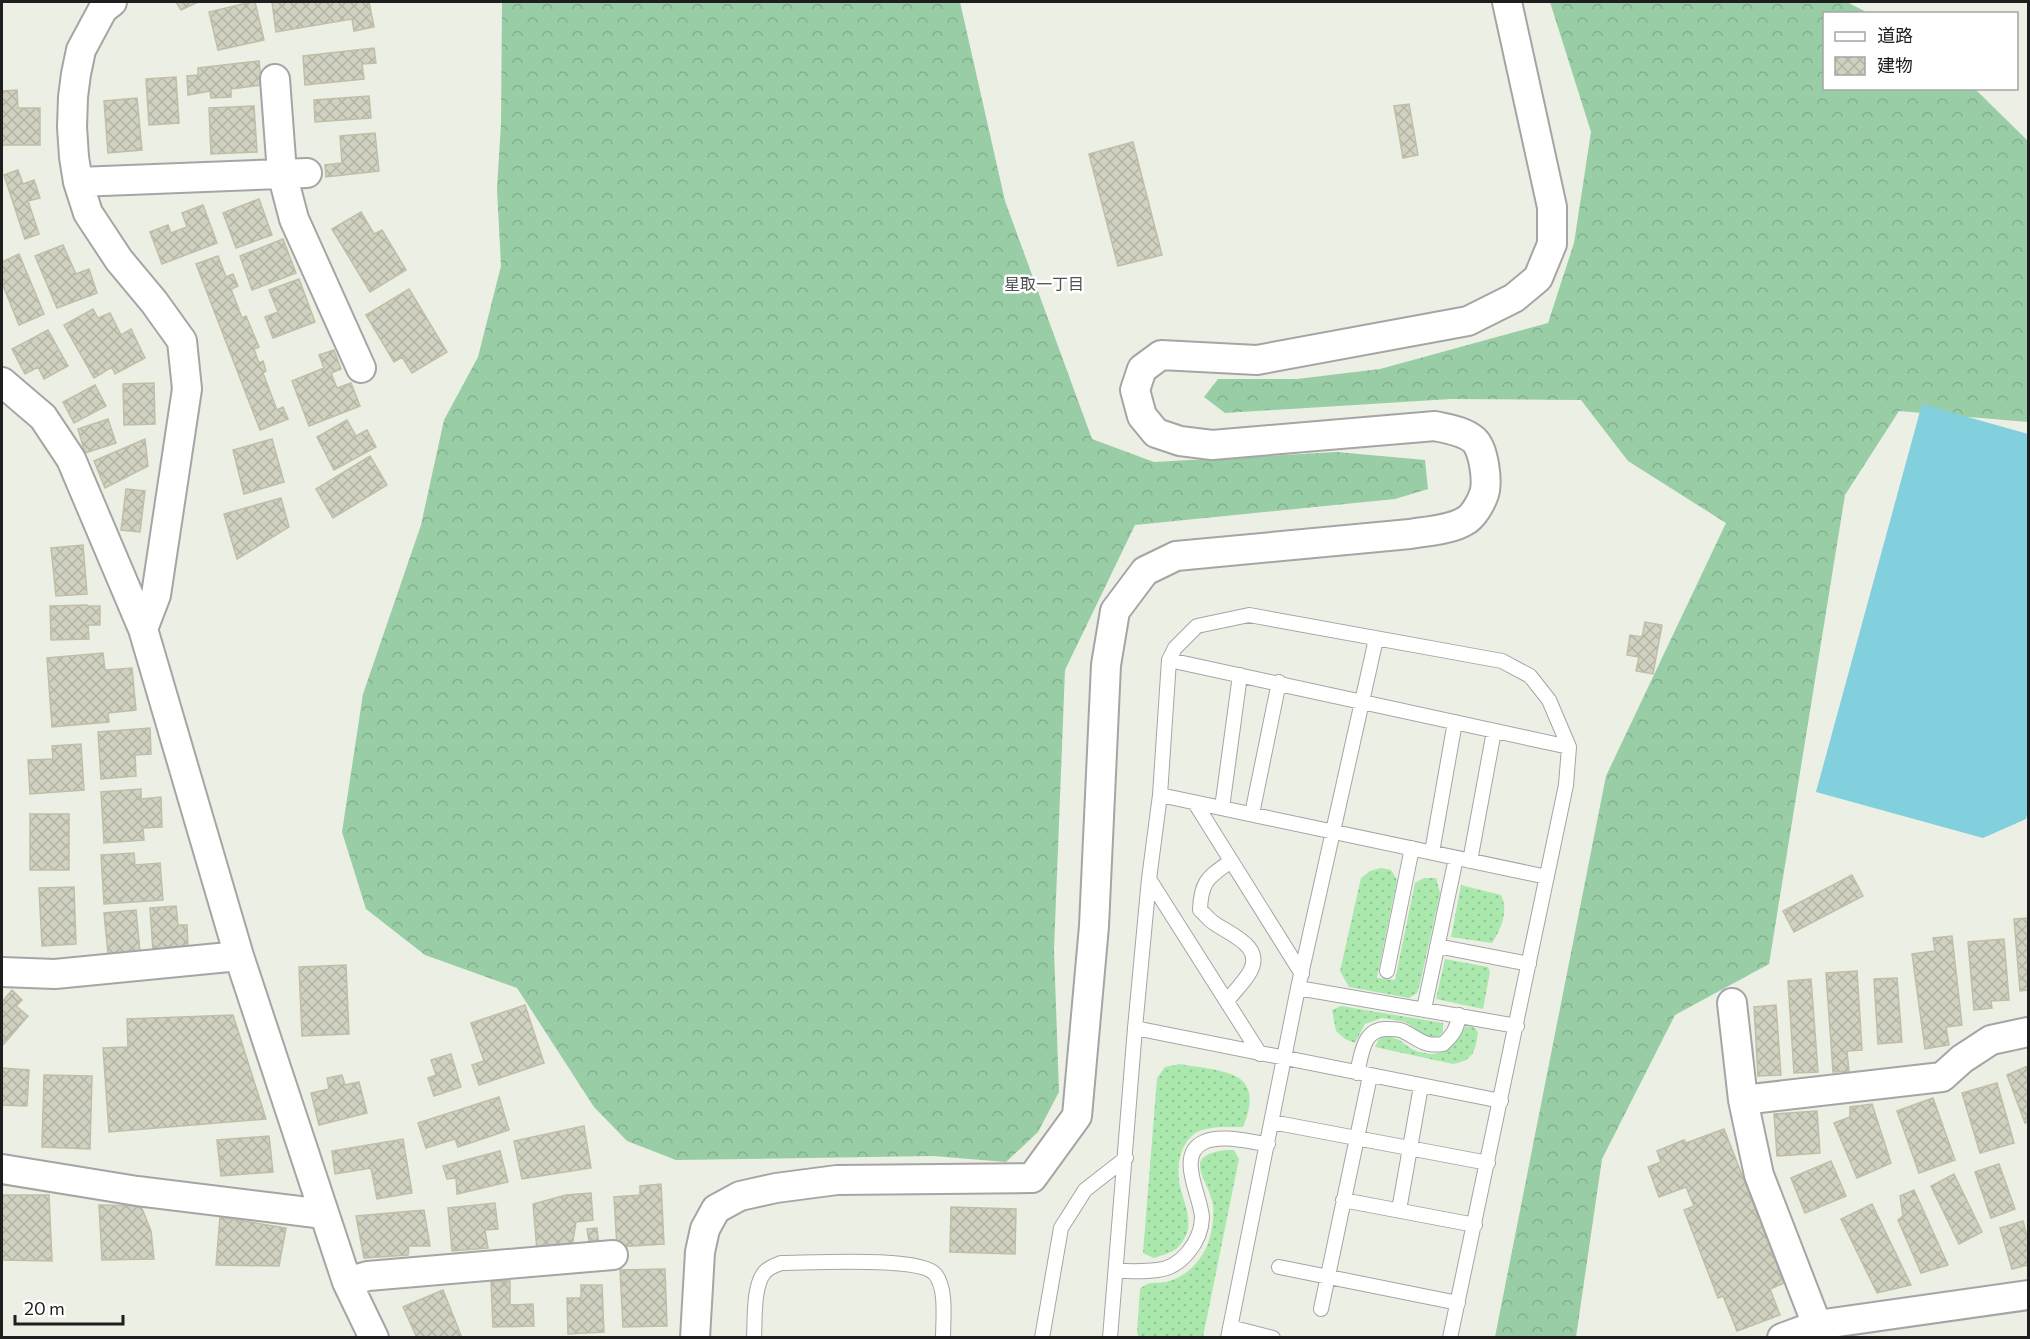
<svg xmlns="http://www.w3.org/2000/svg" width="2030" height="1339" font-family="Commissioner,'Noto Sans JP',sans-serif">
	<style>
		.grass { fill: url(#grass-dots) }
		.forest { fill: url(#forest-crowns) }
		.pitch { fill: #82cfdd }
		.building { fill: url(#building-cross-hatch); stroke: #c0bfa6; stroke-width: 1.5 }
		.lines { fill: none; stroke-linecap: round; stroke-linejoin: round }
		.service-casing { stroke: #a5a5a5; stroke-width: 16 }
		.minor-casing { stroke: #a5a5a5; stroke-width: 32 }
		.service { stroke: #fff; stroke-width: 14 }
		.minor { stroke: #fff; stroke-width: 28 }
		.labels { text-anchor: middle; stroke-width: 5; stroke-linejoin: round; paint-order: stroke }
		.neighbourhood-label { font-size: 16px; fill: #515151; stroke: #fff }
	</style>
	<defs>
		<pattern id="grass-dots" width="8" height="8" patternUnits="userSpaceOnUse" patternTransform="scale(1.5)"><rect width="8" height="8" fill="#aae8ad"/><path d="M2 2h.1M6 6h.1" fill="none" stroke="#92c794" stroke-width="1.8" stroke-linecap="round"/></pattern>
		<pattern id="forest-crowns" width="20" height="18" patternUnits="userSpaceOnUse" patternTransform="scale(1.5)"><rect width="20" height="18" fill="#99cda6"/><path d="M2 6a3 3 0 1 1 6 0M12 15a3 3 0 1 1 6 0" fill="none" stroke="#83b08e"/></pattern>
		<pattern id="building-cross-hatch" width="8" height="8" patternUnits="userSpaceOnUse" patternTransform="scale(1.5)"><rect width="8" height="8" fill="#d1d1c1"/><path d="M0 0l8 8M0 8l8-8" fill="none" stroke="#b3b3a5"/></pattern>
	</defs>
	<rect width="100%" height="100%" fill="#ecefe4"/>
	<path class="grass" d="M1381,868L1391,870L1397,880L1377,978L1395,980L1415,883L1424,878H1436L1440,893L1420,984L1417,993L1409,998L1349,987L1340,971L1361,878L1370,871Z
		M1461,885L1501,895C1509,911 1501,929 1492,943L1451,937Z
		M1445,959L1488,967L1490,972L1483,1009L1436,999Z
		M1341,1006L1443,1023V1032L1438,1037L1428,1038L1406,1022L1382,1018L1365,1024L1355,1043L1345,1039L1336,1031L1332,1010Z
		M1473,1026L1478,1032C1475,1052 1474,1060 1453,1064L1375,1047L1381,1036C1402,1035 1404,1048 1420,1052C1443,1059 1456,1046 1465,1027Z
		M1180,1064C1223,1072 1267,1069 1243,1127C1230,1127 1215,1126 1202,1130C1179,1138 1175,1169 1181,1190C1186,1210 1196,1227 1179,1246C1173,1253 1162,1255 1154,1258L1143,1253L1157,1078L1165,1067Z
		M1226,1150H1234L1239,1159L1203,1337H1139L1137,1333L1140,1289C1150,1280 1155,1284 1166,1282C1190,1276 1206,1256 1211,1233C1213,1224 1214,1214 1213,1205C1208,1177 1180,1156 1226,1150Z"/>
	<path class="forest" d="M502,2H960L1005,201L1092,439L1154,462L1337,452L1425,460L1428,489L1395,499L1135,525L1065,670L1054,950L1059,1092L1038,1132L1006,1162L933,1156L676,1160L627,1141L594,1107L517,988L425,955L366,909L342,832L363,694L421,525L444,420L478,357L501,266L497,189L501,124Z
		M1550,2H1847L1868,13L1824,14V88L1975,89L2028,141V422L1899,411L1845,495L1769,964L1675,1015L1602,1159L1576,1337H1495L1606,776L1726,523L1628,461L1581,400L1451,399L1225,413L1204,397L1218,379H1297L1380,369L1548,323L1574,243L1591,132Z"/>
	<path class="pitch" d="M1922,404L2028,434V810L2026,819L1983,838L1816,792Z"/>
	<path class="building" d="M176,2H198L181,10Z
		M251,2H255L264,40L218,50L209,12Z
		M272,2H369L374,27L354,31L352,19L276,32Z
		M374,48L376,63L362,64L364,79L305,85L303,56Z
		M259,61L262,85L231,89V97L211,98L210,91L188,95L187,76L198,75V68Z
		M176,77L179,123L149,125L146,79Z
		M17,90L18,108H40V145H2V91Z
		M369,96L371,118L315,122L314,100Z
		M137,98L142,150L108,153L104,101Z
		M1409,104L1418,155L1403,158L1394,106Z
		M254,106L257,152L211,154L209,108Z
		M375,133L379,171L326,177L325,165L342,163L340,136Z
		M1133,142L1162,255L1118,266L1089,154Z
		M18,170L23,184L34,180L40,198L28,201L39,234L25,239L4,175Z
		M259,199L272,235L236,248L223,213Z
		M203,205L217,243L162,264L150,232L168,225L171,233L187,227L182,213Z
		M361,212L374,234L382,230L406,270L370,292L332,229Z
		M283,239L296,273L252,290L240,256Z
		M63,245L76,274L89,269L97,293L57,308L35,256Z
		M19,254L44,314L19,325L2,283V262Z
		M218,256L226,277L233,274L238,286L231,289L242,318L246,316L259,347L254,349L259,363L263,361L266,371L263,373L277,410L283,407L288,419L260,430L196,264Z
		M299,279L315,322L273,338L265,317L278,312L269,290Z
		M409,289L447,352L412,373L402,357L394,362L366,315Z
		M93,309L98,318L110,313L121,335L131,329L145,358L115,374L112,367L94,378L64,325Z
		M48,330L68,366L44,379L38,367L25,374L12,349Z
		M334,350L341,369L331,373L337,388L351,383L360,406L309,426L292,381L324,368L319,355Z
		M154,383L155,424L124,425L123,384Z
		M95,385L106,406L74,423L63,402Z
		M108,419L116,443L85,453L78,429Z
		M347,420L356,436L367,430L376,447L334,470L317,437Z
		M145,439L148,466L105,488L94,461Z
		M272,439L284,482L244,494L233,450Z
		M370,456L387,485L333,518L316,489Z
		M126,489L145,491L140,532L121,530Z
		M281,498L289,527L237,559L224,514Z
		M83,545L87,594L56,596L51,548Z
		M87,605L88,606H100V625H88L89,639L51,640L50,606Z
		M1645,622L1662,625L1653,674L1636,671L1639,657L1627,655L1630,635L1642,637Z
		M103,653L105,670L132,668L136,710L108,713L109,722L52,727L47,658Z
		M150,728L151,754L135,755L136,776L101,779L98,732Z
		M81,744L84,790L30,794L28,760L53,759L52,746Z
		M141,789V799L161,797L162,827L143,828L144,840L104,843L101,792Z
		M30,814H69V870H30Z
		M134,853L135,865L160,863L163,900L104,904L101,855Z
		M1852,875L1863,896L1794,932L1783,911Z
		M74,887L76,944L42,946L39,888Z
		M176,906L178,925H187L188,949L153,951L150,908Z
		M136,910L140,952L108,954L104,913Z
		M2028,918V990L2020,991L2014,919Z
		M1952,936L1962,1025L1946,1027L1949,1045L1925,1049L1912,954L1935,951L1933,938Z
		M2004,939L2009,1000L1991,1001L1992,1008L1974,1010L1968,942Z
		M346,965L349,1034L302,1036L299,967Z
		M1857,971L1862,1050L1847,1051L1849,1071L1833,1072L1826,973Z
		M1897,978L1902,1042L1878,1044L1874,979Z
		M1811,979L1818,1072L1794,1073L1788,981Z
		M12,990L22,1000L16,1006L28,1016L2,1046V1002Z
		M525,1005L544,1063L479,1085L472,1065L484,1061L471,1023Z
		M1776,1005L1781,1075L1758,1076L1754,1007Z
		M233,1015L266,1119L109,1132L103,1048L128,1047L127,1019Z
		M451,1054L461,1087L434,1096L428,1078L436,1075L431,1060Z
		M2028,1066V1122L2025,1123L2007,1075Z
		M2,1068L29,1070L27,1106L2,1105Z
		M44,1075L92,1076L90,1149L42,1147Z
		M342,1075L345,1085L359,1082L367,1113L319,1125L311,1093L329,1089L327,1078Z
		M1997,1083L2014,1143L1980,1153L1962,1093Z
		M499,1097L509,1130L458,1147L455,1139L426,1148L418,1123Z
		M1933,1098L1955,1160L1919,1173L1897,1111Z
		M1872,1104L1891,1163L1857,1178L1834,1123L1850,1117V1107Z
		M1817,1111L1820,1153L1777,1156L1774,1114Z
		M584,1126L591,1168L522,1179L514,1141Z
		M1724,1129L1784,1283L1770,1289L1780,1315L1737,1331L1723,1296L1718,1298L1684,1210L1694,1206L1686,1187L1659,1197L1648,1167L1661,1162L1657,1151L1684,1140L1686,1143Z
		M269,1136L273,1172L221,1176L217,1140Z
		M403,1139L412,1193L377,1199L371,1168L335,1174L332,1151Z
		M500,1151L508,1182L457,1194L456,1178L447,1179L443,1166Z
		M1831,1161L1846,1196L1805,1213L1791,1178Z
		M1999,1164L2015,1209L1991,1218L1975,1172Z
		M1954,1174L1982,1232L1959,1244L1931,1186Z
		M661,1184L664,1244L617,1247L614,1197L640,1195V1186Z
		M1914,1190L1948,1265L1921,1273L1898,1220L1903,1216L1900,1196Z
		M591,1193L593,1220L576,1222L572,1247L537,1251L533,1204L566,1195Z
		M2,1195H49L52,1261L2,1260Z
		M495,1203L498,1229L485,1230L488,1248L452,1251L448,1208Z
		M1872,1204L1911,1285L1877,1293L1841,1219Z
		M99,1205L141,1206L151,1231L154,1259L102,1260Z
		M951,1207L1016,1209L1015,1254L950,1252Z
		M424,1210L430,1246H409L408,1255L364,1258L356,1216Z
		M220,1217L286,1228L279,1266L216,1265Z
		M2023,1221L2028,1240V1265L2012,1269L2000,1228Z
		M597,1228L599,1247L590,1248L587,1229Z
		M665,1269L667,1326L623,1327L620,1270Z
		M491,1281H510V1305L533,1304L534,1326L493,1327Z
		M581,1285H602L604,1332L568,1334L567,1298H581Z
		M443,1290L462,1338H417L403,1307Z"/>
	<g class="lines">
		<defs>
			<path id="service" d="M1169,660L1569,747
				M1160,795L1547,877
				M1195,803L1302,974
				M1222,808L1240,675
				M1252,814L1279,682
				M1432,852L1455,722
				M1470,861L1494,731
				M1149,879L1260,1054
				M1437,946L1529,964
				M1387,971L1412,848
				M1298,988L1517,1026
				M1227,1001C1234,992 1242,984 1248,975C1267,947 1231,935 1214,923C1209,920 1205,914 1200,910C1201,880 1209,877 1231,861
				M1424,1009L1456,858
				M1135,1028L1501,1101
				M1357,1073C1362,1053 1363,1027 1389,1029C1395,1029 1399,1029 1403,1031C1419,1039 1424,1047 1443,1044C1453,1035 1457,1029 1459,1015
				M1272,1122L1488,1163
				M1343,1200L1475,1225
				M1399,1210L1421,1086
				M1279,1267L1458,1303
				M1116,1271C1129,1271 1143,1272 1157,1270C1181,1268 1201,1242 1202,1218C1202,1198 1175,1155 1204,1142C1222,1134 1249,1142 1268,1144
				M1321,1309L1370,1076
				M1230,1327L1273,1338
				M754,1338C755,1321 753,1284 765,1272C769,1267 776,1265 781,1263C809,1263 920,1256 935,1274C947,1288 943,1320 943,1338
				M1042,1338L1061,1228L1085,1190L1126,1158
				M1110,1338L1135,1028L1149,879L1160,795L1169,660L1175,648L1197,626L1249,615L1502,661L1530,676L1549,700L1569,747L1566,785L1450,1338
				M1228,1338L1298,988L1376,639"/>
			<path id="minor" d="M112,2L103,9L81,50L76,74L73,97L72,127L74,157L78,182L88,213L119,260L154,302L182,341L187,389L156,595L143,629
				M275,79L282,173L294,219L361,368
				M78,182L307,173
				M2,382L43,417L71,459L143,629L239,956L347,1282L374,1338
				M2,972L55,974L239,956
				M1732,1003L1743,1100L1759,1175L1817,1325L1828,1338
				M1743,1100L1942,1077L1962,1059L1991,1040L2028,1032
				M2,1169L137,1191L324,1214
				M347,1282L368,1276L613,1255
				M695,1338L700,1252L705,1229L716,1209L740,1196L776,1188L837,1180L1032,1178L1077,1116L1094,926L1106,665L1115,611L1145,571L1176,556L1410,534C1428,531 1450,530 1465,521C1473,517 1481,503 1484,494C1488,482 1484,449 1474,440C1464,431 1448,429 1435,426L1212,445L1180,441L1156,433L1142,416L1135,390L1142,369L1161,355L1257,360L1468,321L1514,298L1538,278L1552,244V207L1507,2
				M1782,1338L1817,1325L2028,1295"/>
		</defs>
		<use href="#service" class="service-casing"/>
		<use href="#minor" class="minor-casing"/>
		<use href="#service" class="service"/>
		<use href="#minor" class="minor"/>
	</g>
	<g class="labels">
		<g class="neighbourhood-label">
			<text x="1044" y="290">星取一丁目</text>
		</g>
	</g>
	<rect width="2030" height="1339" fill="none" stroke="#1e1e1e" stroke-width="6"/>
	<rect x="1823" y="12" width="195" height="78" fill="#ffffff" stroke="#a5a5a5" stroke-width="1.5"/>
	<rect x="1835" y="32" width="30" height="9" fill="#ffffff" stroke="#a5a5a5" stroke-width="1.5"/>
	<text x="1877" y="42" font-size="18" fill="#1e1e1e">道路</text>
	<rect x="1835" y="57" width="30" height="18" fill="url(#building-cross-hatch)" stroke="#a5a5a5" stroke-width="1.5"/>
	<text x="1877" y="72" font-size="18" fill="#1e1e1e">建物</text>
	<path d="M15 1315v9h108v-9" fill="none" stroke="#1e1e1e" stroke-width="3"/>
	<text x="24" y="1315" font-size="18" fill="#1e1e1e" stroke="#ffffff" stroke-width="4.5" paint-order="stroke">20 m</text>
</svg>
